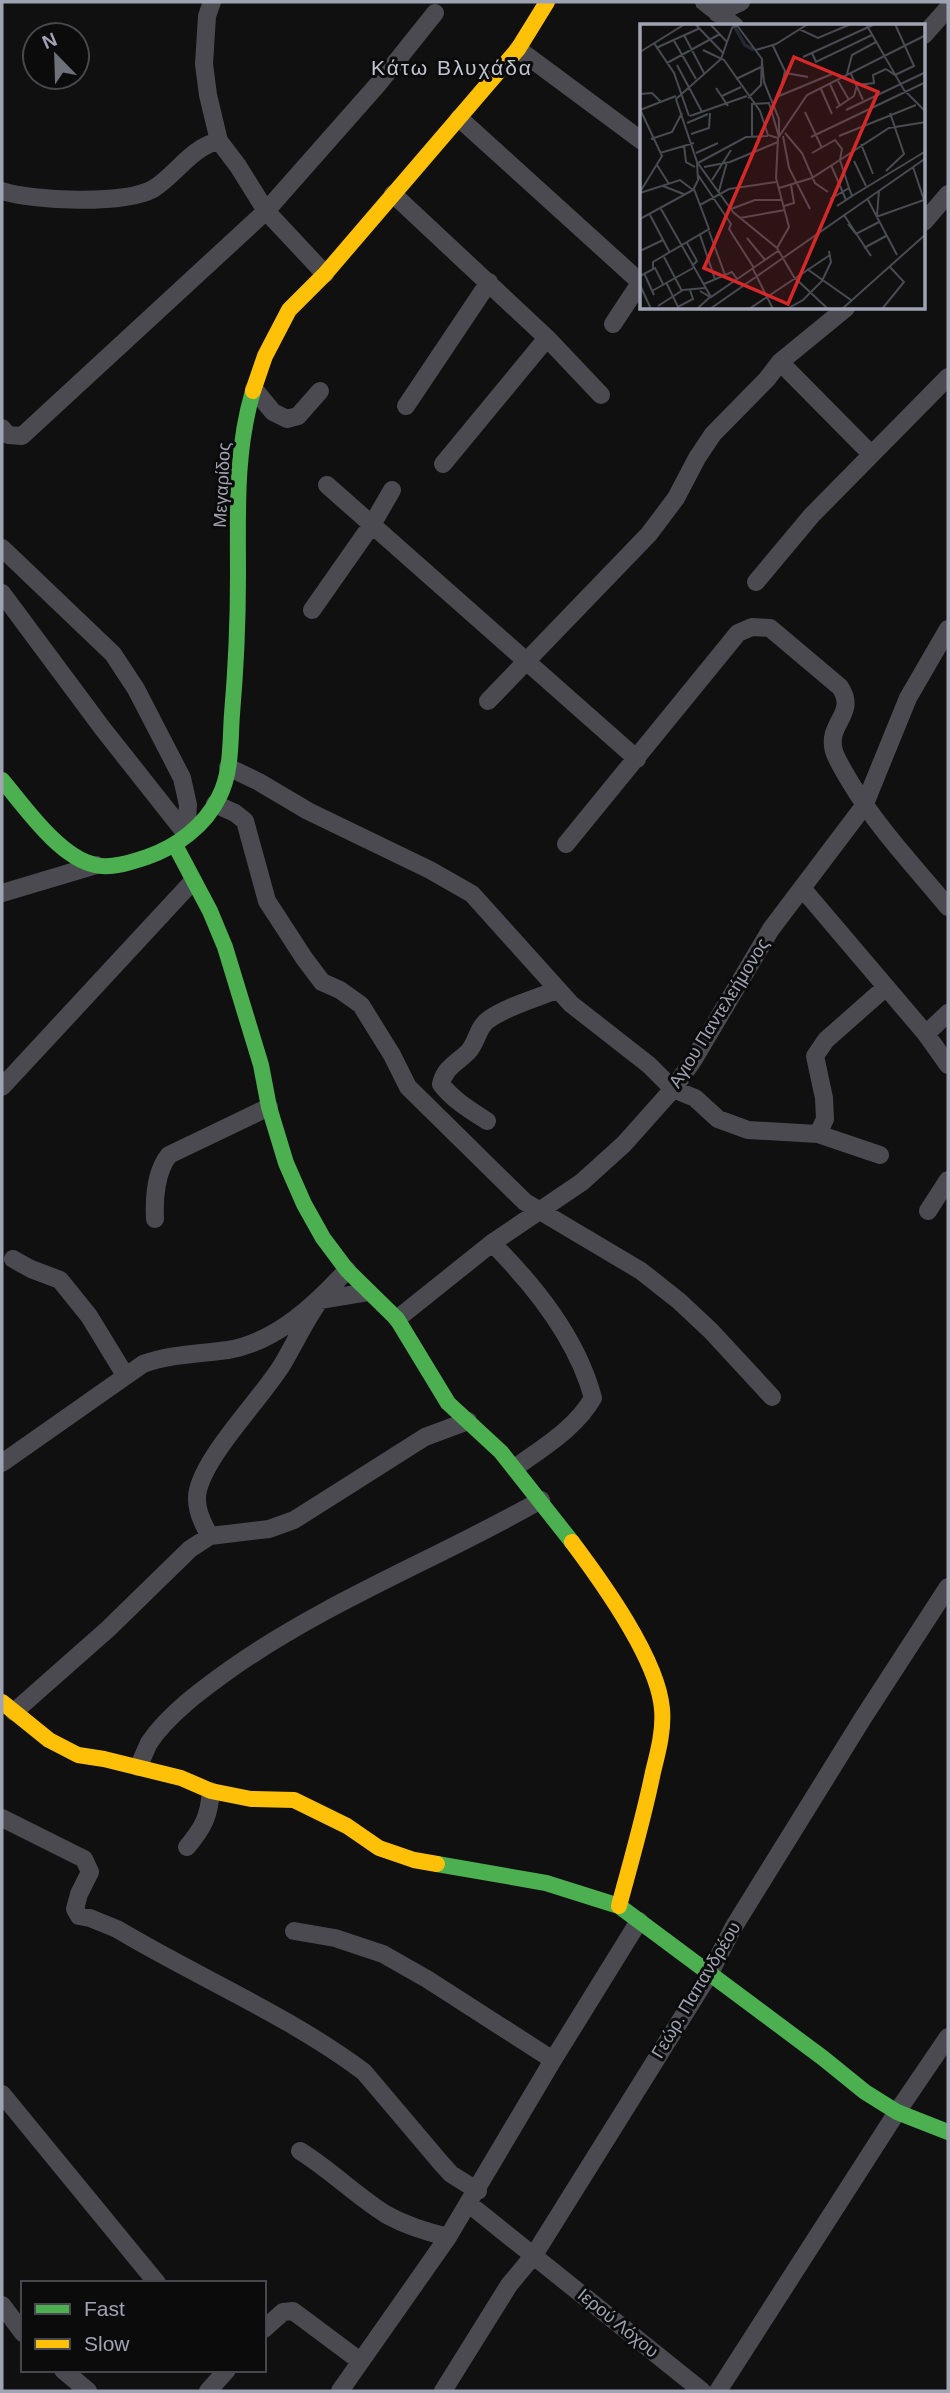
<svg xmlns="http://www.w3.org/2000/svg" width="950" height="2393" font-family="Helvetica,sans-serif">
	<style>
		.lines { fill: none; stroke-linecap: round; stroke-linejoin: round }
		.street { stroke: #4a4a50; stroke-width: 18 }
		.fast { stroke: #4caf50; stroke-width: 16 }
		.slow { stroke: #ffc107; stroke-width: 16 }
		.labels { text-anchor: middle; stroke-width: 6; stroke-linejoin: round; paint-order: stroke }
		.street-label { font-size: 18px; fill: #a0a3b3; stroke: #0b0b0c }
		.quarter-label { font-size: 21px; letter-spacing: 2px; fill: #c1c3cf; stroke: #0b0b0c }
		.inset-river { fill: none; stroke: #242932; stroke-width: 3.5 }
		.inset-road { fill: none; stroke: #4a4b52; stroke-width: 2 }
		.view { fill: #d62828; fill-opacity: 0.15; stroke: #d62828; stroke-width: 3.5 }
		.inset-edge { fill: none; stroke: #a0a3b3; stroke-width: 3.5 }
	</style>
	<rect width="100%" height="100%" fill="#101011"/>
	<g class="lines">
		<path class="street" d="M212,2L207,16L204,64L208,95L219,141L238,166L266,211L325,274
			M704,2L735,26
			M717,13L741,2
			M924,35L948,8
			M518,49L642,141
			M459,118L640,282
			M2,191C33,201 123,205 153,189C176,175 191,147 219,141
			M393,194L547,338L601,395
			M924,222L948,194
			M613,324L642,280
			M780,362L871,454
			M254,389L273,412L287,419L298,416L320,391
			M406,406L489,282
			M2,428L8,435L22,436L266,211L379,83L435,13
			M443,464L547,338
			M327,485L637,759
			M2,548L113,654L136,689L182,778L188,805L186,834
			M756,582L812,515L948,377
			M2,593L103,729L186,834
			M312,610L373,523L392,490
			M488,701L649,534L676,498L697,458L713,434L767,379L780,362L846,308
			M228,767L259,782L308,811L430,870L472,894L571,1004L649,1065L673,1089L695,1098L718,1119L748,1130L818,1134L880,1155
			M215,804L235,813L245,821L267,901L304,958L322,982L340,990L361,1005L392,1055L408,1087L525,1202L641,1271L679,1301L711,1331L772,1397
			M566,844L738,633L752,627L770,628L840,687C858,714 826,723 834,751C837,761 844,771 849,780C876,826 914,866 948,907
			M802,888L926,1034L948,1065
			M2,893L96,865
			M926,1034L948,1013
			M2,1087L193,881
			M487,1121C470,1110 453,1100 441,1084C445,1067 457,1063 468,1052C477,1043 477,1028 488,1020C505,1007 537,998 557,990
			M818,1134L825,1119L824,1098L815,1056L826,1040L886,987
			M928,1211L948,1180
			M155,1219C154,1199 156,1171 169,1155L269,1107
			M492,1243C535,1286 577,1338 593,1398C575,1429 543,1447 515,1468
			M13,1259L31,1269L60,1280L89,1316L125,1375
			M397,1319L492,1243L582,1182L624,1144L673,1089L694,1059L771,929L864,806L908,698L948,629
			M2,1463L143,1364C171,1354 199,1354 228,1350C276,1342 316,1304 347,1270
			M210,1536C202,1523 194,1506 198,1490C207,1453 260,1400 282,1365C295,1343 305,1321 320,1300L368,1292
			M14,1712L108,1629L190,1549L210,1536L269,1529L294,1520L425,1437L468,1421
			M138,1767C142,1760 145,1751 149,1743C168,1714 204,1688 232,1668C329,1600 439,1558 541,1500
			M2,1818L84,1859L90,1872L79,1894L75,1909L79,1916L90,1918L117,1929C199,1978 288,2015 364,2072L441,2163L451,2174L478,2191
			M187,1847C203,1828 209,1817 211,1791
			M294,1931L335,1938L383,1954L427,1979L553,2060
			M2,2094L157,2283
			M300,2151C331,2170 356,2196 387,2215C407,2226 427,2232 448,2237
			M469,2204L702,2391
			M2,2305L23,2333
			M264,2329L283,2312L293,2311L360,2361
			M63,2370L88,2391
			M208,2391L227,2370
			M340,2391L448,2237L553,2060L639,1921
			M443,2391L509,2285L534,2255L710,1973L733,1928L863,1718L948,1587
			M718,2391L897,2112L948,2037"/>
		<path class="fast" d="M2,780C25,807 59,857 95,865C111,869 132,862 147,857C176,847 205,826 219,797C232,772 230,741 232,714C236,668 238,622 238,575C238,512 235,452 253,391
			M175,845L210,911L225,947L261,1065L269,1107L286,1163L304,1204L323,1238L347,1270L397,1319L448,1403L501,1452L572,1542
			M437,1864L546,1883L619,1906L823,2058L865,2092L897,2112L948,2132"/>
		<path class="slow" d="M253,391L265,356L289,310L325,274L518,49L547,2
			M572,1542C602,1582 658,1659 662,1709C664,1730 658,1752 653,1772C644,1817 631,1861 619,1906
			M2,1702L49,1740L78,1755L104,1759L181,1778L211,1791L251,1799L294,1800L347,1826L379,1848L414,1860L437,1864"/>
	</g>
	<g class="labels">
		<g class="street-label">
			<text transform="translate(222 485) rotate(-87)" y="6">Μεγαρίδος</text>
			<text transform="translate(719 1013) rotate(-58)" y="6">Αγιου Παντελεήμονος</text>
			<text transform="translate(696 1990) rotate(-59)" y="6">Γεώρ. Παπανδρέου</text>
			<text transform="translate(618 2323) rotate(39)" y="6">Ιερού Λόχου</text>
		</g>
		<g class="quarter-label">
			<text x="452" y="75">Κάτω Βλυχάδα</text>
		</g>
	</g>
	<g transform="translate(640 24)">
		<rect width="285" height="285" fill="#101011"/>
		<path class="inset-river" d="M93,0L105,21L114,26"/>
		<path class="inset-road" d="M55,0L84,30M70,0L87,18M96,0L122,35L121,61L108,74M99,0L92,4L81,35L36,75L57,138L93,188L137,224L154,253L188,285M226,0L264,66L286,88M159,5L178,14L211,0M44,11L64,49M33,15L56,55M14,19L34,49L49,92M133,22L146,49L168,53M16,24L58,5V0M63,26L84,36L120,87L128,111L138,114L167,71L286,11M116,26L136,20L168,0M0,28L45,0M172,29L176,38L232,11M163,33L235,0M122,37L124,58L139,95V113M27,39L80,10M37,41L62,88M246,45L255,51L274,42L255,0M145,47L139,72L192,50M207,50L212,31L236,18M211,50L223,76M96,55L121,43M198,57L209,76M190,60L200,82M217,61L234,59L233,51L246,45M76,64L88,82M181,65L192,90M0,70L12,69L21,78M82,72L101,63M112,79V112M113,80L129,79L139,113M196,84L214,72L217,61M0,85L22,132L0,168M0,86L36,72M206,86L286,48M165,88L182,124M50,92L107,72M47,99L68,90M145,109L162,129L175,159L188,168M51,110L69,104L70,89M143,112L149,144L170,185M199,112L276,81M171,113L286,58M11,115L32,108L42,89M221,120L233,150M44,121L46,138L55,143M20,129L54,119M56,129L78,119M172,129L195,116L202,125L200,136L209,164L190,175M214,137L226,162M58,139L106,113L128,112M17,141L29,160M191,141L206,176M64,143L90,138L138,118M246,147L264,130L250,89M58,151L91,200L89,205L114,244M72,156L91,126M23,162L46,171M139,164L172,154L249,104L286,98M79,167L87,138M0,169L40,156L53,166M212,172L286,127M227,174L257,231M60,181L89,165L136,158M144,182L154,179L151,161M197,182L212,172L209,164M21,185L71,273L138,227M91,185L115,176H142M10,191L30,229M204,191L231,232M237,192L239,166M236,193L284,176L273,143M100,194L145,186M0,195L53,166L58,156L57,138M208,200L216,210L239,198M69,207L85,251M60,211L75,255M107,214L125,236M47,219L57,237L52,242M137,224L149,203L136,154L138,114M224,224L246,212M0,227L23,216M24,233L42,267M13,245V238L69,205L54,165M113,245L133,285M167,245L211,276M4,249L14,271M0,252L15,244L23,260M26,258L38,283L53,275L50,266M64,260L92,248L97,255M0,261L11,285M12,267L53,244M18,282L43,266L65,264M57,285L70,273L60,267M70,285L286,134M109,285L190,231M147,285L163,276L182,257L191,238L189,227M202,285L286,210M242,285L264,258L249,242"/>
		<path class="view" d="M154,33L238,68L148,280L64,244Z"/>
		<rect width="285" height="285" class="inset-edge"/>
	</g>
	<rect width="950" height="2393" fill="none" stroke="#a0a3b3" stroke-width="7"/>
	<rect x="21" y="2281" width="245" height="91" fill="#0b0b0c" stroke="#47484f" stroke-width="2"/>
	<rect x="35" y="2304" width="35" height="10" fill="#4caf50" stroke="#47484f" stroke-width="2"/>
	<text x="84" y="2316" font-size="21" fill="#a0a3b3">Fast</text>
	<rect x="35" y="2339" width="35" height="10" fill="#ffc107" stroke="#47484f" stroke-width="2"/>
	<text x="84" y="2351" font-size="21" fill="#a0a3b3">Slow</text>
	<g transform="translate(56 56) rotate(337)"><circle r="33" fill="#0b0b0c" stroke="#47484f" stroke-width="2"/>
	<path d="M0-5L12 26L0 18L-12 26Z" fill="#6e707a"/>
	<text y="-10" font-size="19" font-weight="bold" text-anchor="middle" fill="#a0a3b3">N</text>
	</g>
</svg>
